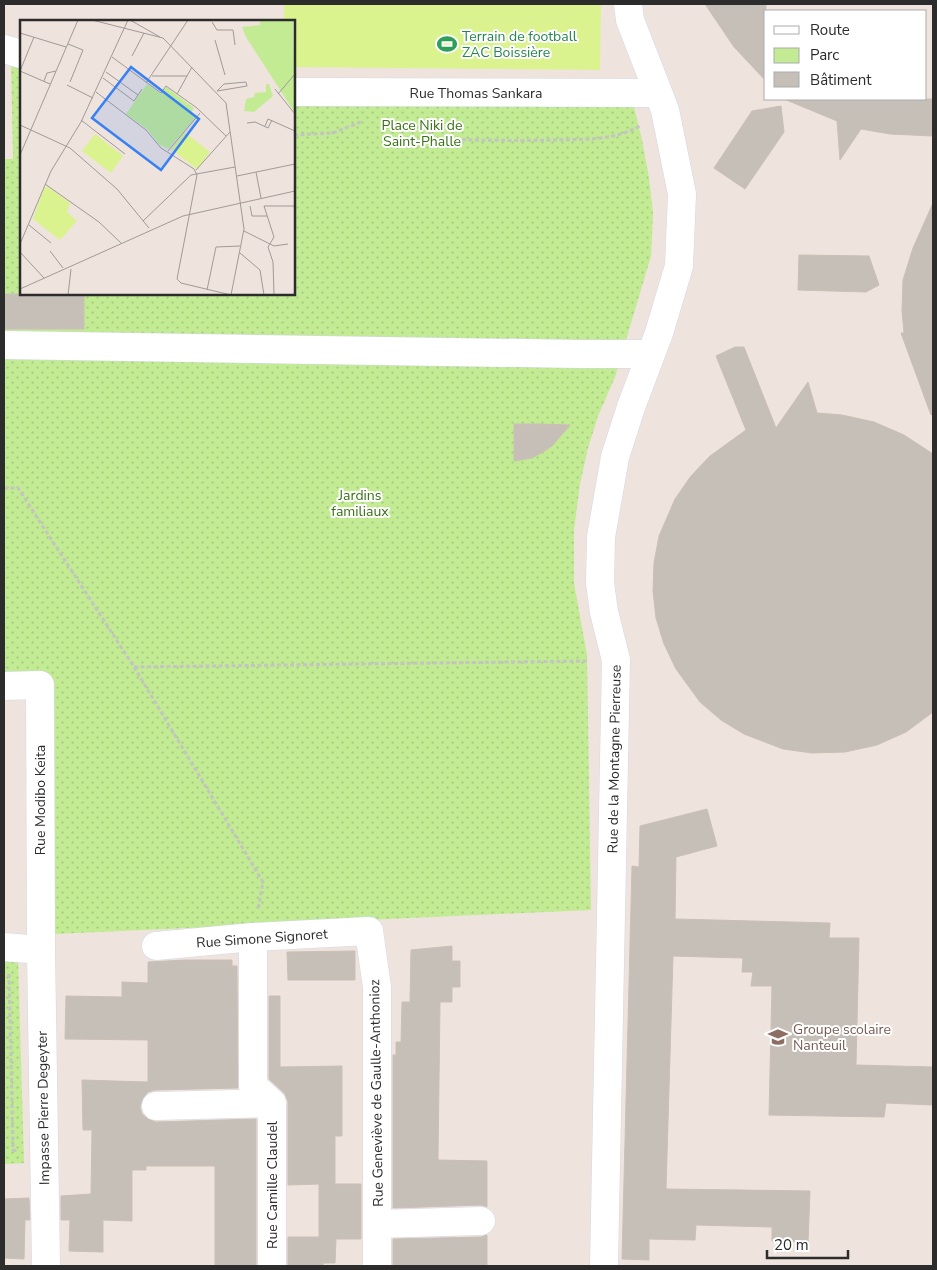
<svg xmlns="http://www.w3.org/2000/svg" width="937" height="1270" font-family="'Nunito Sans',sans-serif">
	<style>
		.green { fill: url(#green-dots) }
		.pitch { fill: #dbf38e }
		.building { fill: #c6bfb8; stroke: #cbbfb6 }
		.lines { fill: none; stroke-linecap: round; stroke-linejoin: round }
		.minor-casing { stroke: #d2d9e6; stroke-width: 29 }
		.path { stroke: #c4c4c4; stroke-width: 3; stroke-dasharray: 4 2.5; stroke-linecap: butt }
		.minor { stroke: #fff; stroke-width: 28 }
		.labels { text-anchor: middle; stroke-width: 4; stroke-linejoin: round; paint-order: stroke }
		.leisure-label { font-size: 14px; fill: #27864d; stroke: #fff; text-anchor: start }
		.street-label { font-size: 14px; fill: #2c2c2c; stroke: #fff }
		.park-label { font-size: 14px; fill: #387213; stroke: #fff }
		.education-label { font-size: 14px; fill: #785e54; stroke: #fff; text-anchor: start }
		.inset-road { fill: none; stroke: #a19a96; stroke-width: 1 }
		.view { fill: #3880f4; fill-opacity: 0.15; stroke: #3880f4; stroke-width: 2.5 }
		.inset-edge { fill: none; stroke: #2c2c2c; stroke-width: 2.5 }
	</style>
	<defs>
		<pattern id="green-dots" width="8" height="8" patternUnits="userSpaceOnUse" patternTransform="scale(1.25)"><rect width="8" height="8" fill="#c2eb94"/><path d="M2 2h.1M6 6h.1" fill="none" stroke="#a7ca80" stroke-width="1.8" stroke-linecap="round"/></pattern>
	</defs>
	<rect width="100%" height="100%" fill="#efe3dd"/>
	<path class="green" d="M11,61L21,64V294H294V102L633,103L642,140L649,178L653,213L651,256L615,377L598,416L588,448L580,484L574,530V583L587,655L591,910L54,934L49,677L4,678V159H13Z
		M4,957H18L24,1163L4,1164Z"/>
	<path class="pitch" d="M284,4H601L600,70L294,67V21H284Z"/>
	<path class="building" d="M705,4H766V81L734,47Z
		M784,99H933V136L890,134L861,129L840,160L837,121Z
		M781,106L784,132L745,189L714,168L752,111Z
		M933,203V414L931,415L901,333H904L902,311L903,280L913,248Z
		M799,255L869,256L879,285L866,292L798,290Z
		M4,294H84V329H4Z
		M735,347H744L776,428L808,382L817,413L842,415L874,422L904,435L933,454V712L906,732L877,745L845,752L812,753L783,749L744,734L721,720L700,702L676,669L664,644L656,618L653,591L654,563L659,536L675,499L691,476L710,456L746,430L716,356Z
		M514,424H536L570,425L552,446L541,453L532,458L514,461Z
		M707,809L717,846L676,857L675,919L830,923L829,938H859L856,1065L933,1067V1105L886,1103L884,1117L769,1115L772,986H751L753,972H742L743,958L673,956L666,1189L810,1191L808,1242L772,1241V1227L696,1225L695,1240L649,1239V1260L622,1259L632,866L639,867L640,826Z
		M452,946V961H460V987H452V1002H440L438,1160L487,1161V1207L481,1205L393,1208V1055H396V1042H401L402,1002H410L411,950Z
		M355,951V980H288L287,952Z
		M184,960H232V966H237L238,1088L155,1090L148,1092L143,1098L140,1107L142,1114L148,1119L156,1122L256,1119V1266H215V1166H146V1170H132V1221L103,1220V1252L69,1251L70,1220H61V1196L91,1194L92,1130H83L82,1080L148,1082V1040L65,1039L66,996L122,997V982L148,983V962Z
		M269,996H280V1067L342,1066V1136H335V1184H361V1239H336L335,1263H323V1266H288V1237H319V1184L288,1185V1102L285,1094L269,1079Z
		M29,1198L30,1220H25L24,1259L4,1258V1199Z
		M487,1235V1266H393V1239L481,1237Z"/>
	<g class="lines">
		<defs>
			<path id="minor" d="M4,49L21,54
				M294,92L658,93
				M4,345L581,354H651
				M4,686L40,685L41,950L46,1266
				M253,937V1086L272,1103V1266
				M156,946L253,937L369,931L377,987V1266
				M4,947L41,950
				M156,1106L272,1103
				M377,1224L481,1221
				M604,1266L616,660L604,612L600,583L601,537L615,457L631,407L659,333L679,266L682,194L665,110L630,20L628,4"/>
		</defs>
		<use href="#minor" class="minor-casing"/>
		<path class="path" d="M430,119V139C471,140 513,141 554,140C583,139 616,141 641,125
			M294,135L333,133L363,121
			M4,488H18L134,667L263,882L258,910
			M134,667L588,661
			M9,974L13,1150L18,1151"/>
		<use href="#minor" class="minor"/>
	</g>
	<defs>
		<symbol id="stadium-bare" viewBox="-9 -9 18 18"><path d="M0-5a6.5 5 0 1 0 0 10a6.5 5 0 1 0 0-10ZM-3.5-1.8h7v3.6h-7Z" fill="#2e9e5b" stroke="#fff" stroke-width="2.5" paint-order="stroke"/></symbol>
		<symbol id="school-bare" viewBox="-9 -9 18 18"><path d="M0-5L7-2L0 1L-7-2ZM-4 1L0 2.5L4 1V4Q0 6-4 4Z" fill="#8d6e63" stroke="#fff" stroke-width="2.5" paint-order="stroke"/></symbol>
	</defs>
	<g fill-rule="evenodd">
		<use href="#stadium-bare" x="433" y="30" width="28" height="28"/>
		<use href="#school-bare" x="764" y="1023" width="28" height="28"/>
	</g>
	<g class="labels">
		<g class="leisure-label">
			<text x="462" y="41">Terrain de football<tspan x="462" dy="16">ZAC Boissière</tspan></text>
		</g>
		<g class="street-label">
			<text x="476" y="98">Rue Thomas Sankara</text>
			<text transform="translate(614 759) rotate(-89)" y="5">Rue de la Montagne Pierreuse</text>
			<text transform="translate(40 800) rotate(-90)" y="5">Rue Modibo Keita</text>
			<text transform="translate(262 938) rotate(-4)" y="5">Rue Simone Signoret</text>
			<text transform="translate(376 1093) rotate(-91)" y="5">Rue Geneviève de Gaulle-Anthonioz</text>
			<text transform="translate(43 1108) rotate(-91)" y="5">Impasse Pierre Degeyter</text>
			<text transform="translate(272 1185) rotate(-90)" y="5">Rue Camille Claudel</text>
		</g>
		<g class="park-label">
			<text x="422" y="130">Place Niki de<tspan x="422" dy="16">Saint-Phalle</tspan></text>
			<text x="360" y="500">Jardins<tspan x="360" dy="16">familiaux</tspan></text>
		</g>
		<g class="education-label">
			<text x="793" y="1034">Groupe scolaire<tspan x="793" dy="16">Nanteuil</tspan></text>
		</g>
	</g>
	<g transform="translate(20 20)">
		<rect width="275" height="275" fill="#efe3dd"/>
		<path d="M240,0H273L275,93L226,17L222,7L240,5ZM127,64L141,74L146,67L174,88L171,93L176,97L148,129L139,124L127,109L106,94ZM246,64H249L253,76L234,92L225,91L223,93L219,96L224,92L226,79L234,77L235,73L246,72Z" fill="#c2eb94"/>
		<path d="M164,112L190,132L177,149L151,129ZM75,114L103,136L91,153L62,131ZM28,167L50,183L47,192L57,201L40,220L13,199L24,168Z" fill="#dbf38e"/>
		<path class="inset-road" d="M72,0L143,18L206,83L224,209L211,275M110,0L140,17M192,2L197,10H213L215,25M0,13L46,27M195,20L205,55M48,24L63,30L50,62M112,36L124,13M92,37L141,73L146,66L177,88L206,116M0,51L14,17M0,51L30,64M86,52L118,75M132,56H167M83,58L114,81L122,69M24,61L27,53L36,51M226,62L227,66L197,71L204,64ZM126,63L168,0M47,65L73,78M255,69L275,94M76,72L126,110L141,128L174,149L177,155M157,74L172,47M258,74L275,54M61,100L105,134M227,103L235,102L248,108L252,100M0,105L50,128L97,169L129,208M245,106L248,99L275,111M148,131L180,93M0,135L58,0M176,150L210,112M236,152L241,178M217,156L275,144M25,164L79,202L101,223M230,186L232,196H247M123,201L171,155L215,147M9,205L31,223M224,211L254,226L268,224M0,224L31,151L61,102L108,0M30,231L43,248M0,232L24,258M220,233L240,250L244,275M161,263L157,259L177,155M161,263L211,275M0,269L163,196L275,171M187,270L196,227L220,226M48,275L51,249M254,275L253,242L248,227L254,217L244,186H275"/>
		<path class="view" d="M111,47L179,99L141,150L72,98Z"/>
		<rect width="275" height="275" class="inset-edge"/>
	</g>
	<rect width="937" height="1270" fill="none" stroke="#2c2c2c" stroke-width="10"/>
	<rect x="764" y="10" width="162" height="90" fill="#ffffff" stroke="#ababab"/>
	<rect x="774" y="26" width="25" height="8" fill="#ffffff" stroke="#ababab"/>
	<text x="810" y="35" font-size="15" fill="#2c2c2c">Route</text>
	<rect x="774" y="48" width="25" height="15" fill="#c2eb94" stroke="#ababab"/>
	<text x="810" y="60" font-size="15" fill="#2c2c2c">Parc</text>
	<rect x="774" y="72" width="25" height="15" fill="#c6bfb8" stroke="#ababab"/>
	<text x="810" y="85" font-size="15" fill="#2c2c2c">Bâtiment</text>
	<path d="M767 1250v8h81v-8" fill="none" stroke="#2c2c2c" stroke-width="2.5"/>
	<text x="774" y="1250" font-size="15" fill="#2c2c2c" stroke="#ffffff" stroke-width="4" paint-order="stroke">20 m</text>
</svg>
